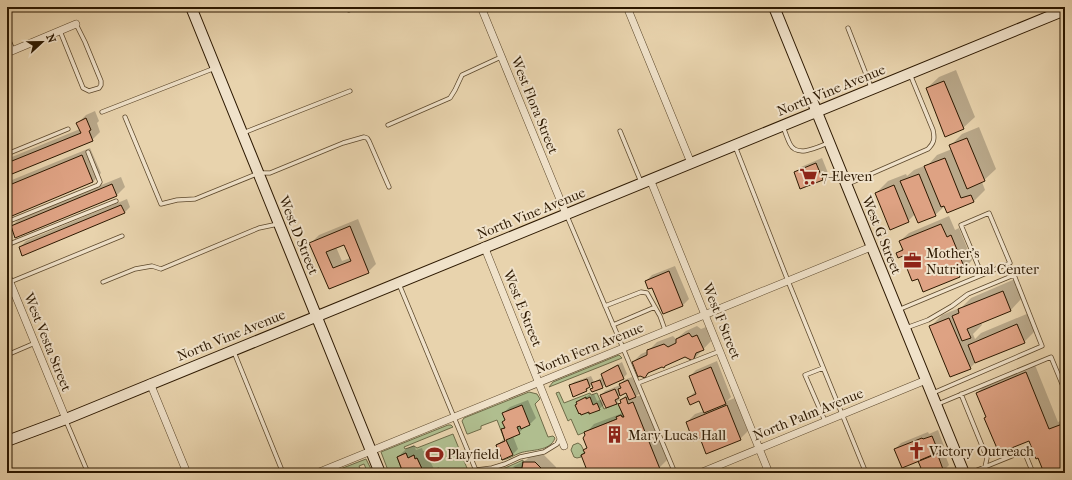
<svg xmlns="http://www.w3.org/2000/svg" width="1072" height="480" font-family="'IM FELL French Canon',serif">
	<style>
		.green { fill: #b0be8f; stroke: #6e6b48 }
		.shadow { fill: #0003; fill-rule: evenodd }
		.building { fill: #dea283; stroke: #2c1800; fill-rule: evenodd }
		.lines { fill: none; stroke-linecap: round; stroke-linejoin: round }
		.lane-casing { stroke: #5b472b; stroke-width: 5 }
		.street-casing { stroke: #5b472b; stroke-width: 8 }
		.secondary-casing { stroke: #2c1800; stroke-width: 12 }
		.lane { stroke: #f0e2ca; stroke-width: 3.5 }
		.street { stroke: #f0e2ca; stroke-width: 7 }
		.secondary { stroke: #f0e2ca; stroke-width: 10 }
		.labels { text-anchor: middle; stroke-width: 4; stroke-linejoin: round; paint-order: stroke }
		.street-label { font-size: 14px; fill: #2c1800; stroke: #f0e2ca }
		.poi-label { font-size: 14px; fill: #2c1800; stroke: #f0e2ca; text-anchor: start }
	</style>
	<rect width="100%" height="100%" fill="#e8d3ad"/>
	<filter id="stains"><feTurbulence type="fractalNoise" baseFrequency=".005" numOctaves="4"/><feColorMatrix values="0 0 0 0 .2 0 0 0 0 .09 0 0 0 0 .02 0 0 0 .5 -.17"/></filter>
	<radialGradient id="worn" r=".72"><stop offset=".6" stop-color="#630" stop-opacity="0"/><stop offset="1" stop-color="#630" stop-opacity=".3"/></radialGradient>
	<path class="green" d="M619,355L622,358L549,387L553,382Z
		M529,392L537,394L540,399L535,404L548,437L553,436L555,438C550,452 531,449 520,453C514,455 509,459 502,460L496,445L505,441L497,420L481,426V429L468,434H467L462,421L464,418Z
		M559,392L564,403L590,393L591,395L597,393L604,409L618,403L624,417H622L621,415L616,417L617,419L578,435L571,419L568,421L556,393Z
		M448,425H451L453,427L404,447L405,449L414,446L417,448L453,434L469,473H424L417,458L415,459L414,455L408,458L406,453L397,457L402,470L404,469L406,473H389L381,452Z
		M578,443L581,445L585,453L581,455V457L577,458L574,457L571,450L573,445Z
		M366,459L373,473H368L364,464L359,466L362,473H330Z
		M523,460L522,468H515L508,473H486L505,468Z"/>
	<path class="shadow" d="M956,70L975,117L963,128L927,88L939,77Z
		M95,111L99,121L97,123L100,132L92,140L7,175V159L80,129L78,123L86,115Z
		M979,127L996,169L982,182L985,190L973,202L945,206L935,215L915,214L908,221L876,193L888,181L906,174L907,176L914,170L929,164L937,155L952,149L950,146L962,134Z
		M90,148L101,173L93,182L7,217V182Z
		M822,158L828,173L822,179L795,173L801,167Z
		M121,177L125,187L117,195L16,236L12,226L20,218Z
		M127,199L130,207L124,213L20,247L26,241Z
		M949,216L955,230L959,228L972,260L967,266L968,268L960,276L924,291L918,277L904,255L897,253L903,248L900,241L909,233Z
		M358,219L376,264L368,272L329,288L311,243L319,235ZM344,243L350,258L342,261L336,247Z
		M675,266L689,299L683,305L663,313L652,287L646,281L652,275Z
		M1015,279L1022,298L1011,310L981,322L982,325L973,334L975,339L981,333L1029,313L1036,330L1024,342L976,362L970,368L930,327L942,315L962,307L971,298Z
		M697,326L701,329L706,327L711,341L693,360L685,356L652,370L645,377L633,362L641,354L648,351L657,342L673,336L676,339L686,331Z
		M717,361L731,397L727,401L735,398L748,431L740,439L700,437L687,422L695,414L704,411L700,400L688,398L696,391L690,376L696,370Z
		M622,362L627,374L623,378L606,384L602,387L592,389L594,387L592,384L587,390L574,395L570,386L574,382L591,376L594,382L603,377L602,374L606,371Z
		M1035,365L1058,422L1065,419V473H1045L1039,457L1029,440L987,417L977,393L985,385Z
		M632,377L640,393L635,397L641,395L667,460L659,468L647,473H589L582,455L587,447L586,433L594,424L620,414L623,411L620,404L622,402L621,400L630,391L621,395L619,396L620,399L616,403L605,404L599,409L578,403L590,394V396L594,394L597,401L603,399L601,395L605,391L620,385L624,380Z
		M528,400L536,418L530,424L525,426L519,433L513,436L518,449L512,455L497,445L505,438L502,429L505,426L506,419L503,413L510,407Z
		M938,430L944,446L942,447L949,465L943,471L938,473H924L919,460L895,449L901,443L928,432L929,434Z
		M414,445L416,450L422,448L423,451H425L434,469L439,467L442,473H443H407L398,457L406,449Z
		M532,454H543L556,467V472L559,473H508L514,466L526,460Z"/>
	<path class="building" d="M944,81L964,129L945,137L926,88Z
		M86,118L91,130L89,131L93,141L7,176V163L81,133L76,123Z
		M967,138L985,181L967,189L949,145Z
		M82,155L93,182L7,218V186Z
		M945,158L961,198L971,195L974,202L947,213L944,206L941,207L924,166Z
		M816,163L823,180L800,189L794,172Z
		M919,174L936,216L918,223L900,181Z
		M112,184L117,196L15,238L11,226Z
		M894,185L909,222L890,230L875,193Z
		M121,205L125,213L22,256L19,247Z
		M941,224L947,237L951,235L965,269L958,272L960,277L923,292L918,279L912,281L904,261H905L903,256L898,258L896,253L903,250L899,241Z
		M350,226L369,273L329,289L309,243ZM344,245L351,261L333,268L326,252Z
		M669,271L683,306L663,314L652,288L648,289L645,281Z
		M1003,291L1011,311L967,329L971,338L962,341L952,316L959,313L958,309Z
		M949,318L971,369L950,377L929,326Z
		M1017,324L1025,343L975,363L968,345Z
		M1065,328V339L1061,329Z
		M689,333L692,337L697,335L704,350L696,353L693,361L685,357L665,366L664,368L662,367L648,373L645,378L640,376L638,377L632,362L647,355V350L664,344L668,347L676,343V339Z
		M618,365L624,379L606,387L601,374Z
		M711,367L726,404L704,413L699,401L690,405L687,398L696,394L689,376Z
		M1026,372L1049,429L1065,423V473H1044L1038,458L1036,459L1029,441L999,453L984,418L986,417L976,393Z
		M587,379L590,387L586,389L587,391L573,397L569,385Z
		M600,380L603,388L592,392L590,389L593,388L591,383Z
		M628,380L636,397L629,400L626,393L620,396L618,389L621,388L619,384Z
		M615,389L619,398L615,400L617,404L606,408L600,395Z
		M586,397V399L590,397L593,405L597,403L600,410L589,414V412L581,415L580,413L579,414L575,405L577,404L576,402Z
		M626,397L628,404L633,402L660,469L651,473H588L581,455L585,453L583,450L587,448L583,438L585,435L584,432L617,419L616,417L621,415L622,417H624L618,404L621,403L620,400Z
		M522,405L530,425L521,429L520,426L517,427L520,434L506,440L513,455L502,460L496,445L505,441L501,429L505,428L502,422L505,420L502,413Z
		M727,405L741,440L706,454L700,438L693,441L686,422Z
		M932,436L939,453L902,468L894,449L922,438L923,439Z
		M406,453L408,458L414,455L415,459L417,458L424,473H406L404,469L402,470L397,457Z
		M937,453L944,472L941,473H923L918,461Z
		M523,462H535L546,473H508L515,468H522Z"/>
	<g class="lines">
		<defs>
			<path id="lane" d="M349,10L357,7
				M848,28L871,87
				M60,31L83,88L89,91L99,88L101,85V81L85,42L76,24
				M7,36L13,50
				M102,112L215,68
				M125,117L161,204L177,200L195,199L259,173H270L343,143L364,137L367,138L369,141L389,187
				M388,125L450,98L455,90L462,75L501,57
				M783,126C785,132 787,138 790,144C797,158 818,147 828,143
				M620,131L641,182
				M243,133L350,91
				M735,146L788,281L866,473
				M7,154L68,129
				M848,184L928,149C934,143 935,139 933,130L910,74
				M567,216L623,348L675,473
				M7,222L98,185L100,182L88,152
				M7,245L116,201
				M10,282L122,236
				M103,282L135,269L152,266L161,269L259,228L278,224
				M399,284L477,473
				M605,306L641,292L647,293L660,316L665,330
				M898,310L982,275L961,225L989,213L1010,263L982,275
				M613,325L655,307
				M906,328L928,320L952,306L968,294L1014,275L1042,346L933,393
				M234,352L283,473
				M7,355L35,343
				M823,368L805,375L825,421
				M638,383L720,351
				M961,394L987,458L985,467L987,473
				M938,404L1051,357L1065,391
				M66,421L88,473
				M476,470L492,468L505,464L520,457L544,452L557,444L560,438
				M970,473L1024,451L1033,473"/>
			<path id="street" d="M481,7L566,214
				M627,7L691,163
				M7,53L76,24
				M650,179L769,473
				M484,246L564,446
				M7,275L66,419
				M150,383L187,473
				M317,473L871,247
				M700,473L926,380"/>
			<path id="secondary" d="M191,7L380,473
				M774,7L964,473
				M7,441L66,419L1065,10"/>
		</defs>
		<use href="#lane" class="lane-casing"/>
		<use href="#street" class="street-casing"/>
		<use href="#secondary" class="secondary-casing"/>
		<use href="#lane" class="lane"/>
		<use href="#street" class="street"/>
		<use href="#secondary" class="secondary"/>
	</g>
	<defs>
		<symbol id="supermarket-bare" viewBox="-9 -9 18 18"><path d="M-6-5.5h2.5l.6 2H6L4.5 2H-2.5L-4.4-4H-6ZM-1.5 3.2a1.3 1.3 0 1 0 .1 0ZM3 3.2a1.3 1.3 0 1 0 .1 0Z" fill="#8f2418" stroke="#f0e2ca" stroke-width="2.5" paint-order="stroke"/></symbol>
		<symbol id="office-bare" viewBox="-9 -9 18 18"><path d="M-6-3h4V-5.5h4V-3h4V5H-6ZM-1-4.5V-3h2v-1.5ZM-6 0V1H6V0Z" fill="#8f2418" stroke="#f0e2ca" stroke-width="2.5" paint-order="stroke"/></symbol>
		<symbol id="building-bare" viewBox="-9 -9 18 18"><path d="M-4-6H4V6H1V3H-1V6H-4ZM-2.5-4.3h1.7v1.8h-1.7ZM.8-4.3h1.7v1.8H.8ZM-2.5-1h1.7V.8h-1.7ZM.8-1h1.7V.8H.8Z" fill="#8f2418" stroke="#f0e2ca" stroke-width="2.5" paint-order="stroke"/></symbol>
		<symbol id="church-bare" viewBox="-9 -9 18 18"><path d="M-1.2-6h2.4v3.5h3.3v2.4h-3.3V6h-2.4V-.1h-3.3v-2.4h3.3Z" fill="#8f2418" stroke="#f0e2ca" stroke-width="2.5" paint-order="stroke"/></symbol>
		<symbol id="stadium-bare" viewBox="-9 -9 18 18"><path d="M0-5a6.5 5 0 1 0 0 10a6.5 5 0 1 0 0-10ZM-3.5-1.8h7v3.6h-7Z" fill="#8f2418" stroke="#f0e2ca" stroke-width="2.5" paint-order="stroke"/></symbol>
	</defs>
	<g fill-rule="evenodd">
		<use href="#supermarket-bare" x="796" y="164" width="25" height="25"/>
		<use href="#office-bare" x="900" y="248" width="25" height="25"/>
		<use href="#building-bare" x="602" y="422" width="25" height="25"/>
		<use href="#church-bare" x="904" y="438" width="25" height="25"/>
		<use href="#stadium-bare" x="422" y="442" width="25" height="25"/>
	</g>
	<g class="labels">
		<g class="street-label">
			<text transform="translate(831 90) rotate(-22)" y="5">North Vine Avenue</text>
			<text transform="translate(535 105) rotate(68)" y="5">West Flora Street</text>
			<text transform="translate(531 213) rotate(-22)" y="5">North Vine Avenue</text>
			<text transform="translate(299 235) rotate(68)" y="5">West D Street</text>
			<text transform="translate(882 235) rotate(68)" y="5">West G Street</text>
			<text transform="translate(523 308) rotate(68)" y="5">West E Street</text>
			<text transform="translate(722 321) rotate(68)" y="5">West F Street</text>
			<text transform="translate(231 335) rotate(-22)" y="5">North Vine Avenue</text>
			<text transform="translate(48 342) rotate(68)" y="5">West Vesta Street</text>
			<text transform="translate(589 348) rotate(-22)" y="5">North Fern Avenue</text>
			<text transform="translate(808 414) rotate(-22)" y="5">North Palm Avenue</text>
		</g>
		<g class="poi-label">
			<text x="821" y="181">7-Eleven</text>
			<text x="926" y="258">Mother's<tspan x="926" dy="16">Nutritional Center</tspan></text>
			<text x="628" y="440">Mary Lucas Hall</text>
			<text x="929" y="456">Victory Outreach</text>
			<text x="447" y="459">Playfield</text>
		</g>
	</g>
	<rect width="1072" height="480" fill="none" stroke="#e8d3ad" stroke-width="24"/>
	<rect x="8" y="8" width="1056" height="464" fill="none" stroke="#2c1800" stroke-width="2"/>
	<rect x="12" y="12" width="1048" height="456" fill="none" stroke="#2c1800"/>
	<g transform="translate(42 42) rotate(68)" stroke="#f0e2ca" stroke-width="3" paint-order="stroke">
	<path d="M0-3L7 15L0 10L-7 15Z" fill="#2c1800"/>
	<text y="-6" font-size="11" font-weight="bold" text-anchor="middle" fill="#2c1800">N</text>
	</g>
	<rect width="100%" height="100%" filter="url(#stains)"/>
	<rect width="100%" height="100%" fill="url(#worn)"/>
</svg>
